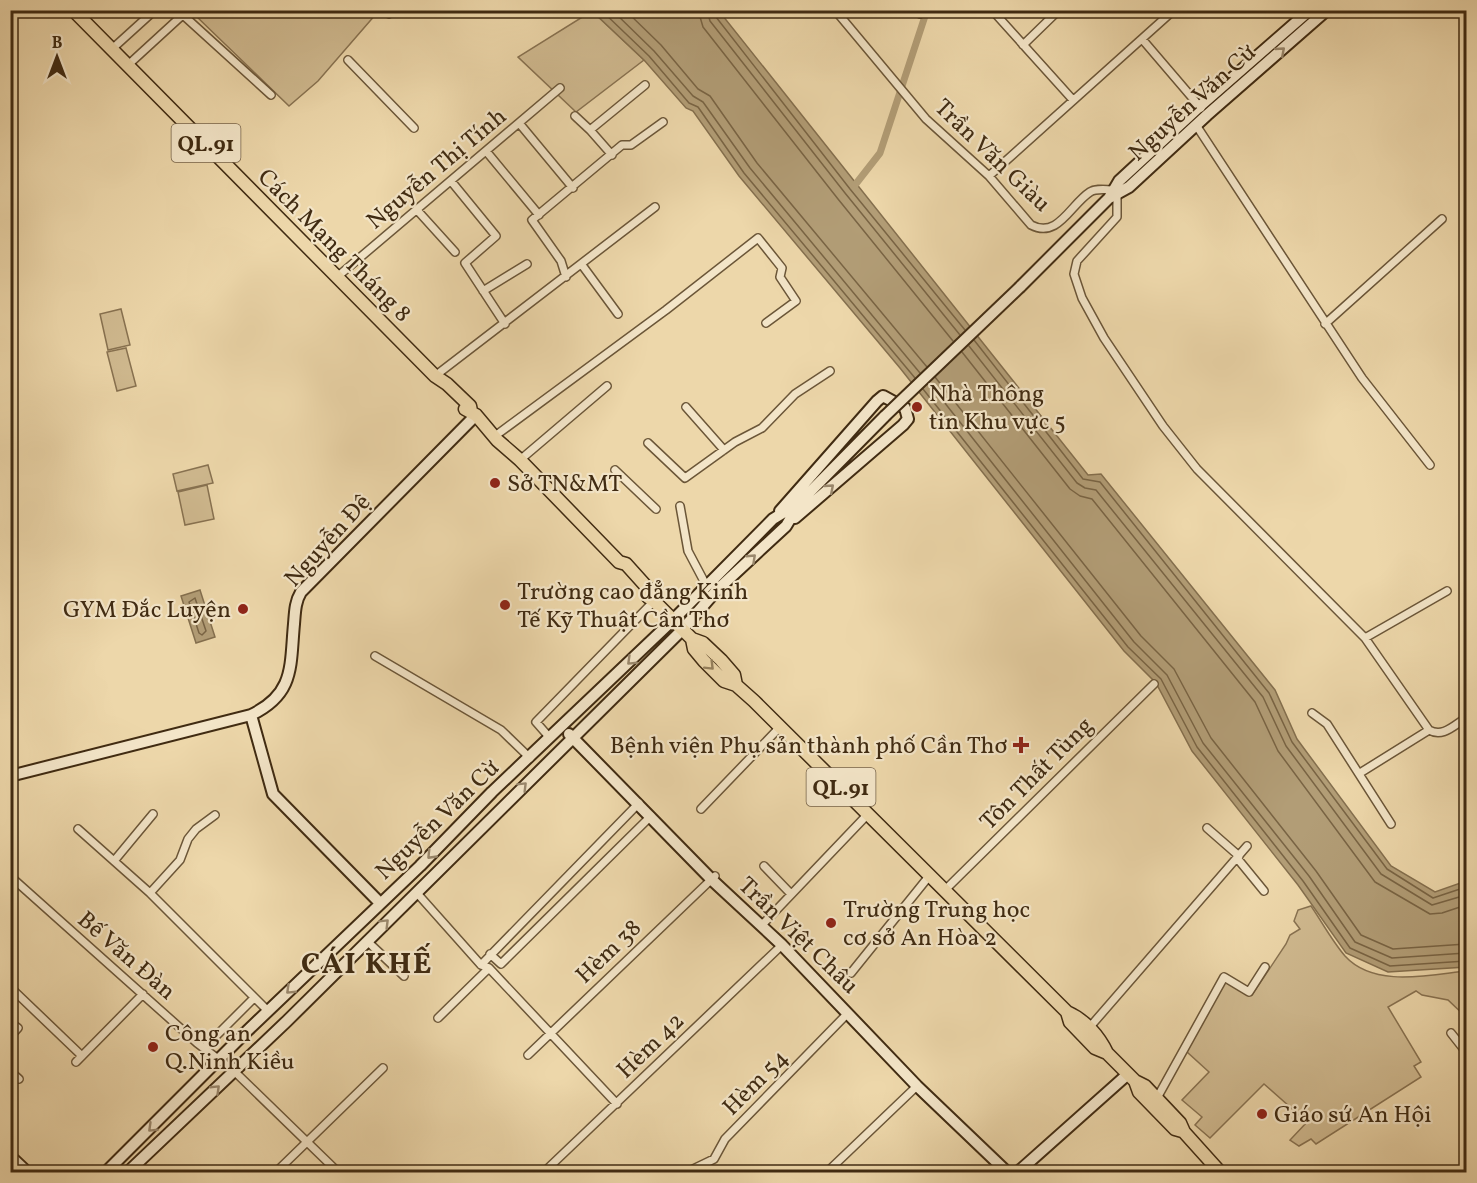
<svg xmlns="http://www.w3.org/2000/svg" width="1477" height="1183" font-family="Vollkorn,serif">
	<style>
		.green { fill: #d0ba90; stroke: #887251; stroke-width: 1.5 }
		.water { fill: #b29d76; stroke: #846f4e; stroke-width: 1.5 }
		.lines { fill: none; stroke-linecap: round; stroke-linejoin: round }
		.shore { stroke: #796444; stroke-width: 1.5 }
		.canal { stroke: #b29d76; stroke-width: 7 }
		.street-casing { stroke: #6b5638; stroke-width: 10 }
		.secondary-casing { stroke: #402b12; stroke-width: 14 }
		.highway-casing { stroke: #402b12; stroke-width: 15 }
		.street { stroke: #f3e5c8; stroke-width: 7 }
		.secondary { stroke: #f3e5c8; stroke-width: 10 }
		.highway { stroke: #edd7aa; stroke-width: 12 }
		.secondary-bridge-casing { stroke: #402b12; stroke-width: 14; stroke-linecap: butt }
		.secondary-bridge { stroke: #f3e5c8; stroke-width: 10 }
		.oneway { stroke: #9a886d }
		.oneway2 { stroke: #96815e }
		.poi-dot { fill: #8f2418; stroke: #f3e5c8; stroke-width: 2 }
		.labels { text-anchor: middle; stroke-width: 4.5; stroke-linejoin: round; paint-order: stroke }
		.shield { fill: #f3e5c8; stroke: #766349; stroke-width: 1.5 }
		.shield-label { font-size: 22px; font-weight: bold; fill: #402b12 }
		.street-label { font-size: 24px; fill: #402b12; stroke: #f3e5c8 }
		.poi-label { font-size: 24px; fill: #402b12; stroke: #f3e5c8; text-anchor: start }
		.district-label { font-size: 30px; font-weight: bold; letter-spacing: 1.5px; fill: #402b12; stroke: #f3e5c8 }
	</style>
	<rect width="100%" height="100%" fill="#edd7aa"/>
	<filter id="stains"><feTurbulence type="fractalNoise" baseFrequency=".00333" numOctaves="4"/><feColorMatrix values="0 0 0 0 .2 0 0 0 0 .09 0 0 0 0 .02 0 0 0 .5 -.17"/></filter>
	<radialGradient id="worn" r=".72"><stop offset=".6" stop-color="#630" stop-opacity="0"/><stop offset="1" stop-color="#630" stop-opacity=".3"/></radialGradient>
	<path class="green" d="M201,10H372L376,14L318,81L289,106L196,16Z
		M592,11L644,60L576,112L518,57Z
		M121,309L130,345L108,350L100,314Z
		M126,348L136,386L117,391L107,352Z
		M208,465L213,483L177,491L173,474Z
		M207,485L214,519L185,525L178,492Z
		M1311,906C1322,922 1332,941 1345,956C1374,988 1429,975 1466,971V1017L1448,1000L1422,995L1416,991L1388,1007L1421,1062L1414,1066L1421,1077L1316,1144L1311,1139L1299,1146L1290,1140L1307,1122L1264,1084L1210,1138L1195,1125L1202,1117L1182,1100L1209,1072L1186,1051L1225,980L1252,995L1286,944L1290,935L1300,929L1294,921L1298,910Z"/>
	<path class="water" d="M592,11H719L1088,475L1101,474L1275,690L1297,739L1391,866L1435,892L1466,881V967L1388,972L1346,953L1298,885L1192,751L1156,683L1124,651L900,368L739,176L693,111L686,108L644,60Z
		M200,590L215,637L196,643L181,596Z"/>
	<g class="lines">
		<path class="shore" d="M601,10L649,56L689,103L698,107L744,173L915,378
			M612,10L654,51L693,96L703,102L750,168L920,373
			M625,10L661,45L698,89L710,96L757,163L927,367
			M698,10L703,27L838,199L953,341
			M707,10L710,21L845,193L960,335
			M715,10L716,17L850,189L965,330
			M974,340L1083,479L1100,482L1269,693L1292,742L1387,869L1433,898L1466,887
			M969,346L1077,483L1085,488L1096,490L1263,697L1286,746L1381,874L1432,905L1466,895
			M962,352L1070,489L1080,496L1092,499L1255,702L1278,751L1375,882L1430,914L1442,913L1466,905
			M935,377L1141,636L1174,669L1211,738L1316,871L1361,935L1393,949L1466,944
			M929,383L1134,642L1167,675L1203,743L1309,876L1355,942L1392,958L1466,953
			M923,389L1128,647L1161,679L1197,747L1303,881L1350,948L1390,966L1466,961
			M195,598L206,631L202,635L199,633L189,602Z"/>
		<path class="canal" d="M855,185L880,153L927,10"/>
		<defs>
			<path id="street" d="M385,10L389,14
				M835,10L926,119L989,176L1031,225C1058,239 1070,205 1090,192C1096,188 1106,190 1114,190
				M918,10L920,14
				M992,10L1073,100
				M183,15L271,95
				M1142,39L1201,108
				M1023,45L1059,10
				M112,49L155,10
				M348,60L414,128
				M128,65L188,10
				M575,116L590,130
				M519,123L573,188
				M1196,125L1362,378L1430,465
				M486,151L539,215
				M612,155L590,130L645,85
				M989,176L1174,10
				M451,181L496,236L465,263L505,324
				M1117,194V217L1077,261L1074,274L1082,298L1104,338L1163,426L1197,469L1365,638L1447,591
				M417,210L455,252
				M582,265L618,314
				M337,277L560,88
				M566,277L561,261L532,220L622,145H631L663,122
				M483,291L527,264
				M1325,324L1442,219
				M435,376L655,207
				M686,407L724,450
				M495,436L666,310L758,238L782,268L780,277L796,301L766,323
				M648,443L685,478L735,442L762,428L795,394L830,371
				M520,460L607,386
				M615,470L656,509
				M680,506L688,551L706,585
				M1365,638L1429,730C1443,738 1454,725 1466,718
				M375,656L501,730L530,758
				M1312,713L1327,724L1391,824
				M550,738L536,722L654,601
				M1360,773L1429,730
				M701,809L780,727
				M1207,828L1239,856
				M78,829L150,893L268,1011
				M1237,858L1264,891
				M114,861L153,814
				M764,866L791,894
				M10,876L197,1043L234,1071L338,1172
				M946,889L1154,684
				M416,892L481,965L639,803
				M150,893L180,860L188,839L196,829L215,815
				M761,926L868,814
				M367,941L404,976
				M490,954L501,964L651,816
				M481,965L489,968L617,1104
				M851,973L930,875
				M10,987L82,1056
				M438,1018L489,968
				M10,1022L18,1028L10,1037
				M1089,1028L1247,846
				M1451,1033L1466,1052
				M204,1048L254,998
				M528,1055L715,876
				M76,1062L143,994
				M10,1071L19,1079
				M1157,1098L1224,977L1249,992L1265,967
				M276,1172L383,1068
				M544,1172L782,945
				M687,1172L714,1159L725,1139L848,1013
				M827,1172L917,1086"/>
			<path id="secondary" d="M1109,198L1129,187L1207,115L1327,10
				M1020,287L1109,198L1119,181L1199,107L1310,10
				M780,511L877,401L883,396L905,408L908,419L903,425L795,518
				M251,715L273,794L380,903
				M569,734L712,880L782,945L917,1086L1007,1172
				M10,776L251,715C295,694 290,666 294,624C295,612 295,602 301,592L476,415
				M10,1156L27,1172
				M106,1172L246,1032L420,866L492,792L673,620L773,519L799,503
				M128,1172L287,1021L682,630L716,591L786,526L801,501L885,416
				M1018,1172L1128,1074"/>
			<path id="highway" d="M73,10L435,376L447,384L470,406L471,411
				M465,409L476,415L497,440L520,460L619,562L626,564L653,594L654,601
				M648,597L654,601L692,639L703,643L721,660L734,675L736,685
				M692,639L694,649L704,661L724,681L736,685L754,701L1067,1012C1085,1020 1099,1036 1107,1053
				M1067,1012L1070,1022L1095,1048L1107,1053L1135,1081L1145,1086L1180,1123L1184,1132L1220,1172
				M1135,1081L1139,1092L1175,1129L1182,1131"/>
		</defs>
		<use href="#street" class="street-casing"/>
		<use href="#secondary" class="secondary-casing"/>
		<use href="#highway" class="highway-casing"/>
		<use href="#street" class="street"/>
		<use href="#secondary" class="secondary"/>
		<use href="#highway" class="highway"/>
		<defs>
			<path id="secondary-bridge" d="M885,416L1020,287"/>
		</defs>
		<use href="#secondary-bridge" class="secondary-bridge-casing"/>
		<use href="#secondary-bridge" class="secondary-bridge"/>
	</g>
	<defs><path id="oneway-chevron" d="M-2-3.5L2.5 0L-2 3.5" fill="none" stroke-width="1.6" stroke-linecap="round" stroke-linejoin="round" transform="scale(1.5)"/></defs>
	<g class="oneway">
		<use href="#oneway-chevron" transform="translate(1281 51) rotate(-41)"/>
		<use href="#oneway-chevron" transform="translate(830 488) rotate(-41)"/>
		<use href="#oneway-chevron" transform="translate(752 558) rotate(-43)"/>
		<use href="#oneway-chevron" transform="translate(631 661) rotate(136)"/>
		<use href="#oneway-chevron" transform="translate(523 786) rotate(-45)"/>
		<use href="#oneway-chevron" transform="translate(431 855) rotate(134)"/>
		<use href="#oneway-chevron" transform="translate(385 923) rotate(-45)"/>
		<use href="#oneway-chevron" transform="translate(290 990) rotate(136)"/>
		<use href="#oneway-chevron" transform="translate(216 1089) rotate(-44)"/>
		<use href="#oneway-chevron" transform="translate(152 1128) rotate(136)"/>
	</g>
	<use class="oneway2" href="#oneway-chevron" transform="translate(710 666) rotate(45)"/>
	<g class="poi-dot">
		<circle cx="917" cy="407" r="6"/>
		<circle cx="495" cy="483" r="6"/>
		<circle cx="505" cy="605" r="6"/>
		<circle cx="243" cy="609" r="6"/>
		<path d="M1018 736h6v6h6v6h-6v6h-6v-6h-6v-6h6z"/>
		<circle cx="831" cy="923" r="6"/>
		<circle cx="153" cy="1047" r="6"/>
		<circle cx="1262" cy="1114" r="6"/>
	</g>
	<g class="labels">
		<g class="shield">
			<rect x="171.5" y="124" width="69" height="38" rx="4.5"/>
			<rect x="806.5" y="768" width="69" height="38" rx="4.5"/>
		</g>
		<g class="shield-label">
			<text x="206" y="151">QL.91</text>
			<text x="841" y="795">QL.91</text>
		</g>
		<g class="street-label">
			<text transform="translate(1192 102) rotate(-42)" y="8">Nguyễn Văn Cừ</text>
			<text transform="translate(993 155) rotate(44)" y="8">Trần Văn Giàu</text>
			<text transform="translate(436 168) rotate(-40)" y="8">Nguyễn Thị Tính</text>
			<text transform="translate(335 245) rotate(45)" y="8">Cách Mạng Tháng 8</text>
			<text transform="translate(327 540) rotate(-48)" y="8">Nguyễn Đệ</text>
			<text transform="translate(1036 773) rotate(-45)" y="8">Tôn Thất Tùng</text>
			<text transform="translate(437 819) rotate(-44)" y="8">Nguyễn Văn Cừ</text>
			<text transform="translate(799 935) rotate(44)" y="8">Trần Việt Châu</text>
			<text transform="translate(608 951) rotate(-44)" y="8">Hèm 38</text>
			<text transform="translate(127 955) rotate(41)" y="8">Bế Văn Đàn</text>
			<text transform="translate(650 1045) rotate(-44)" y="8">Hèm 42</text>
			<text transform="translate(755 1082) rotate(-45)" y="8">Hèm 54</text>
		</g>
		<g class="poi-label">
			<text x="929" y="401">Nhà Thông<tspan x="929" dy="28">tin Khu vực 5</tspan></text>
			<text x="507" y="491">Sở TN&amp;MT</text>
			<text x="517" y="599">Trường cao đẳng Kinh<tspan x="517" dy="28">Tế Kỹ Thuật Cần Thơ</tspan></text>
			<text x="231" y="617" text-anchor="end">GYM Đắc Luyện</text>
			<text x="1008" y="753" text-anchor="end">Bệnh viện Phụ sản thành phố Cần Thơ</text>
			<text x="843" y="917">Trường Trung học<tspan x="843" dy="28">cơ sở An Hòa 2</tspan></text>
			<text x="165" y="1041">Công an<tspan x="165" dy="28">Q.Ninh Kiều</tspan></text>
			<text x="1274" y="1122">Giáo sứ An Hội</text>
		</g>
		<g class="district-label">
			<text x="367" y="973">CÁI KHẾ</text>
		</g>
	</g>
	<rect width="1477" height="1183" fill="none" stroke="#edd7aa" stroke-width="36"/>
	<rect x="12" y="12" width="1453" height="1159" fill="none" stroke="#402b12" stroke-width="3"/>
	<rect x="18" y="18" width="1441" height="1147" fill="none" stroke="#402b12" stroke-width="1.5"/>
	<g transform="translate(57 57)" stroke="#f3e5c8" stroke-width="4.5" paint-order="stroke">
	<path d="M0-4.5L10 22L0 15L-10 22Z" fill="#402b12"/>
	<text y="-9" font-size="16" font-weight="bold" text-anchor="middle" fill="#402b12">B</text>
	</g>
	<rect width="100%" height="100%" filter="url(#stains)"/>
	<rect width="100%" height="100%" fill="url(#worn)"/>
</svg>
